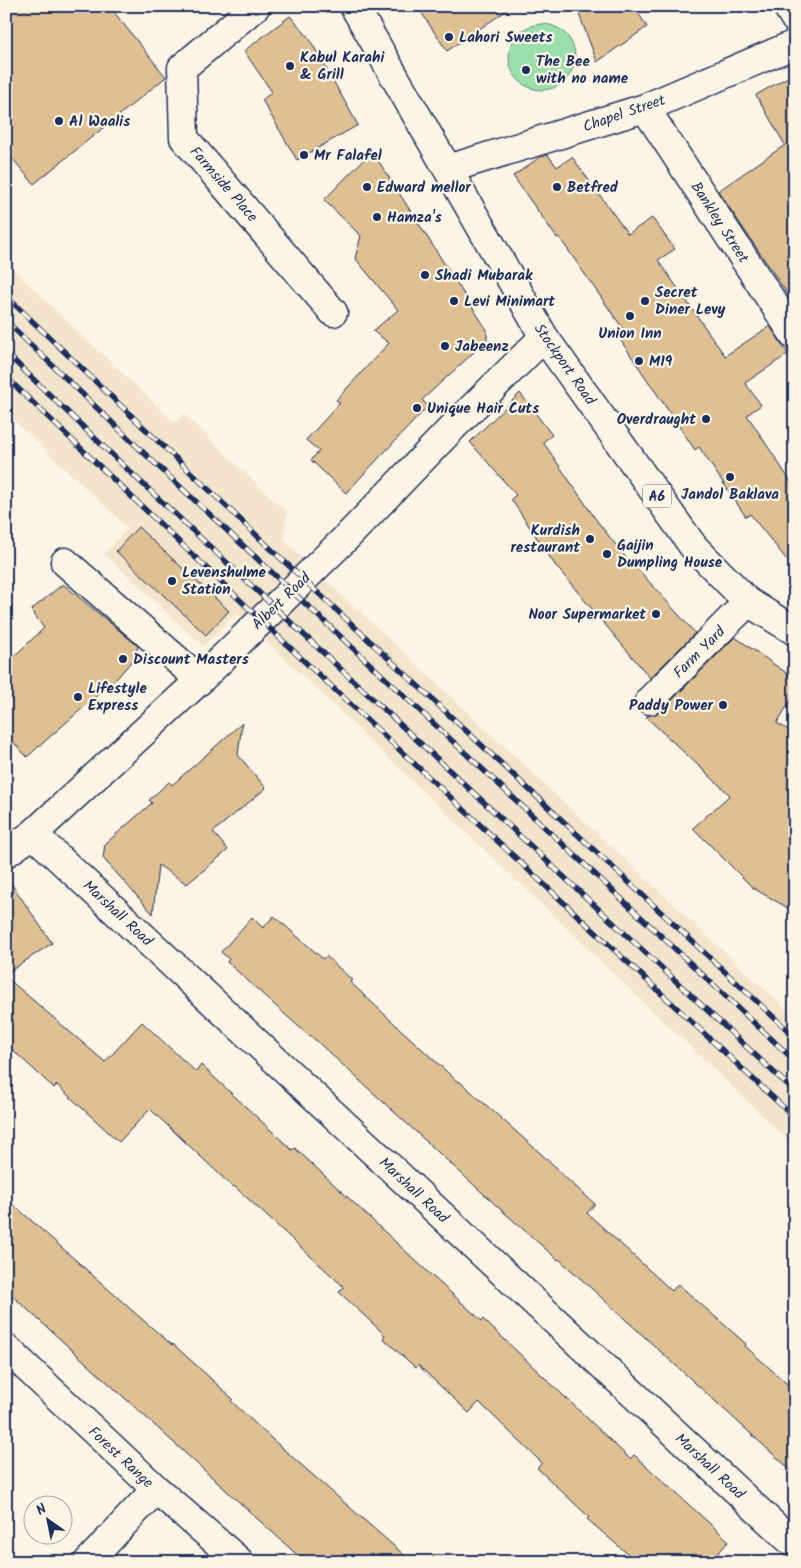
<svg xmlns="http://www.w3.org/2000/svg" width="801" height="1568" font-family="Kalam,sans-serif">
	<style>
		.built { fill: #f3e5cc }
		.green { fill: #9bdfaa; stroke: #5b8784 }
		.building { fill: #dec092; stroke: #1b2f5e }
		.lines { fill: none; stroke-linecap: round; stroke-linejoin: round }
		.minor-casing { stroke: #1b2f5e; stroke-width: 31 }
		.major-casing { stroke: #1b2f5e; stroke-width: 31 }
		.highway-casing { stroke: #1b2f5e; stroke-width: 31 }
		.minor { stroke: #fcf5e5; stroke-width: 28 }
		.major { stroke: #fcf5e5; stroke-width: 28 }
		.highway { stroke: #fcf5e5; stroke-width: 28 }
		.rail-casing { stroke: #1b2f5e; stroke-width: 5.5 }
		.rail { stroke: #fcf5e5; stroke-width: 4; stroke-dasharray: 11; stroke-linecap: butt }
		.poi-dot { fill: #1b2f5e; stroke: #fcf5e5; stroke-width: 2 }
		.labels { text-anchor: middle; stroke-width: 4.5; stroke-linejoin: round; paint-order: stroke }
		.shield { fill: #fcf5e5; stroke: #5e6a86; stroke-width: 1 }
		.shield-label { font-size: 14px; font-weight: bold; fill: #1b2f5e }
		.poi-label { font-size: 15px; font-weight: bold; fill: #1b2f5e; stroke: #fcf5e5; text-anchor: start }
		.street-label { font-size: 15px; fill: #1b2f5e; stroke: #fcf5e5 }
	</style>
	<rect width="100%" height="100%" fill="#fcf5e5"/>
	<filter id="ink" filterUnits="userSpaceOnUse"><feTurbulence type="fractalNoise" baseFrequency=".02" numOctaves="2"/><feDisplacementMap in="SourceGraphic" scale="10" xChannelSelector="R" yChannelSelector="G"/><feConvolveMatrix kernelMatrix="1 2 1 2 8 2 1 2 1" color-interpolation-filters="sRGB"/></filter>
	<g filter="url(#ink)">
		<path class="built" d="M6,263L175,423L184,414L287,513L283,540L795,1018V1147L237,613L203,646L104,554L128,528L6,413Z"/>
		<path class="green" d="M509 57a33 33 0 1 1 66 0a33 33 0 1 1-66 0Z"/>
		<path class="building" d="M6,6H109L166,77L34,184L6,151Z
			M417,6H513L447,51Z
			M576,6H634L647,27L597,62Z
			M290,16L309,38L358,125L297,160L262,100L272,92L244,51Z
			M795,73V305L718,191L785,145L756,95Z
			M372,151L487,330V340L422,400L428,406L346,493L311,460L319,451L306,440L340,403L336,400L389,343L373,331L398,310L355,258L361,236L324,200Z
			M548,155L557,167L572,157L628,234L652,218L675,249L658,260L725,356L770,326L788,354L745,383L761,405L747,415L795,488V570L750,514L746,517L699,447L695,450L621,341L628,336L559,237L557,238L513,176L540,157Z
			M520,393L552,435L543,442L597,521L627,559L628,558L695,633L650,678L555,565L511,499L516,495L470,442Z
			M138,527L229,611L206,635L116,551Z
			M63,584L138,646L135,657L119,676L27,757L6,734V664L44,628L31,610Z
			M735,637L795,679V693L777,723L795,734V912L753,888L693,828L730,795L646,717L661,711Z
			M242,723L238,755L266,788L213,832L228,850L187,884L158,865L153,914L103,858L105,844L152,803L149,800L169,782L172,785Z
			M6,876L52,943L6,974Z
			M274,916L323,959L326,956L352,980L350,982L398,1027L458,1082L459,1081L558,1169L557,1170L595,1204L587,1213L672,1291L678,1284L746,1344L745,1346L795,1391V1474L559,1259L558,1260L498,1207L310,1035L309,1036L227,962L229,959L221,952L252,917L263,928Z
			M6,977L105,1062L142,1022L196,1072L201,1065L292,1150L295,1148L431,1275L482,1321L483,1319L630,1459L634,1455L729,1541L710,1562H637L587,1519L589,1517L537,1468L542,1463L479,1402L469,1413L418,1365L416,1368L383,1338L385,1335L339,1292L344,1287L234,1186L233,1187L150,1109L119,1142L57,1085L54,1088L6,1044Z
			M6,1198L135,1313L172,1345L173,1344L233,1399L231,1401L273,1440L412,1562H305L6,1290Z"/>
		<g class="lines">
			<defs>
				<path id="minor" d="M256,6L182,68L184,138L333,312
					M787,6L795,19
					M645,108L795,336
					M448,169L645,108L795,44
					M65,562L200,680
					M650,700L748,602
					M33,834L795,1545
					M6,1348L156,1489L240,1562
					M88,1562L156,1489"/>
				<path id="major" d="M6,853L33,834L200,680L348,536L456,424L544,337"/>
				<path id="highway" d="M354,6L544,337L693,546L748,602L795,631"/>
			</defs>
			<use href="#minor" class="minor-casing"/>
			<use href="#major" class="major-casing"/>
			<use href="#highway" class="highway-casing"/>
			<use href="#minor" class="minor"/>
			<use href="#major" class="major"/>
			<use href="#highway" class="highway"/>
			<defs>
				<path id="rail" d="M6,296L272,550L795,1037
					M6,321L144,453L795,1061
					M6,353L128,470L317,647L795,1092
					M6,377L304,661L795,1118"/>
			</defs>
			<use href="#rail" class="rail-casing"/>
			<use href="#rail" class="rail"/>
		</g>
	</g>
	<g class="poi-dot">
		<circle cx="449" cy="37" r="5"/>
		<circle cx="290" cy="66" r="5"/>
		<circle cx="526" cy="70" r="5"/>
		<circle cx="59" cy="121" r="5"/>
		<circle cx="304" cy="155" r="5"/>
		<circle cx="367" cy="187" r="5"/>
		<circle cx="557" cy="187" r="5"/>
		<circle cx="377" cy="217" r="5"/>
		<circle cx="425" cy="275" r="5"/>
		<circle cx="454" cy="301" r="5"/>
		<circle cx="645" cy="301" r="5"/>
		<circle cx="630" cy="316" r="5"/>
		<circle cx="445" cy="346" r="5"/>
		<circle cx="639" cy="361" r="5"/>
		<circle cx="417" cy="408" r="5"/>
		<circle cx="706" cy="419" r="5"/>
		<circle cx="730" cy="477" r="5"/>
		<circle cx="590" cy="539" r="5"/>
		<circle cx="607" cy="554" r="5"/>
		<circle cx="172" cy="581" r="5"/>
		<circle cx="656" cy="614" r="5"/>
		<circle cx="123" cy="659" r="5"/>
		<circle cx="78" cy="697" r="5"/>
		<circle cx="723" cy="705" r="5"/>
	</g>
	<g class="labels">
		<rect class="shield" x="643" y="484.5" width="28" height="23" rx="4"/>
		<g class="shield-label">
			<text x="657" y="501">A6</text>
		</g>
		<g class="poi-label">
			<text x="459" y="42">Lahori Sweets</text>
			<text x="300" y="62">Kabul Karahi<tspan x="300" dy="17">&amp; Grill</tspan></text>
			<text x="536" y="66">The Bee<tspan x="536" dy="17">with no name</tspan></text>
			<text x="69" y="126">Al Waalis</text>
			<text x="314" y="160">Mr Falafel</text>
			<text x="377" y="192">Edward mellor</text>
			<text x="567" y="192">Betfred</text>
			<text x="387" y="222">Hamza's</text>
			<text x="435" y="280">Shadi Mubarak</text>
			<text x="655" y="297">Secret<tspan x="655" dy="17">Diner Levy</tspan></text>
			<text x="464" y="306">Levi Minimart</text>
			<text x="630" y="338" text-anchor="middle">Union Inn</text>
			<text x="455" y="351">Jabeenz</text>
			<text x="649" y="366">M19</text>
			<text x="427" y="413">Unique Hair Cuts</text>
			<text x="696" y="424" text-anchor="end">Overdraught</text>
			<text x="730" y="499" text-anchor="middle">Jandol Baklava</text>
			<text x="580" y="535" text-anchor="end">Kurdish<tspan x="580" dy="17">restaurant</tspan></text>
			<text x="617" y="550">Gaijin<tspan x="617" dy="17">Dumpling House</tspan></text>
			<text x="182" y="577">Levenshulme<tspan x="182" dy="17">Station</tspan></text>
			<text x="646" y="619" text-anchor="end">Noor Supermarket</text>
			<text x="133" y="664">Discount Masters</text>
			<text x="88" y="693">Lifestyle<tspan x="88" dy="17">Express</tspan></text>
			<text x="713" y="710" text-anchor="end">Paddy Power</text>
		</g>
		<g class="street-label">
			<text transform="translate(624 113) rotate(-19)" y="5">Chapel Street</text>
			<text transform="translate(224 184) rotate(49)" y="5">Farmside Place</text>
			<text transform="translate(720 222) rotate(57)" y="5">Bankley Street</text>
			<text transform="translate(565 364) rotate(55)" y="5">Stockport Road</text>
			<text transform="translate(281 601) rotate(-44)" y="5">Albert Road</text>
			<text transform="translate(699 652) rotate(-45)" y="5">Farm Yard</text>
			<text transform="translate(118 913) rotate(43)" y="5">Marshall Road</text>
			<text transform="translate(414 1190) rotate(43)" y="5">Marshall Road</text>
			<text transform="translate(121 1457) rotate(43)" y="5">Forest Range</text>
			<text transform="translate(710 1466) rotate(43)" y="5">Marshall Road</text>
		</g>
	</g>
	<rect width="801" height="1568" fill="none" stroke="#fcf5e5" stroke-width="25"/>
	<rect x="12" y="12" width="776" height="1543" fill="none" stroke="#1b2f5e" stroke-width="2" filter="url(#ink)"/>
	<g transform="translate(48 1520) rotate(327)"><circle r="24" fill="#fcf5e5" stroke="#a2a6af"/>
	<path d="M0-4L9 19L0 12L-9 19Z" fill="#1b2f5e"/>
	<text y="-8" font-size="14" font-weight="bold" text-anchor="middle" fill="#1b2f5e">N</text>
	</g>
</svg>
